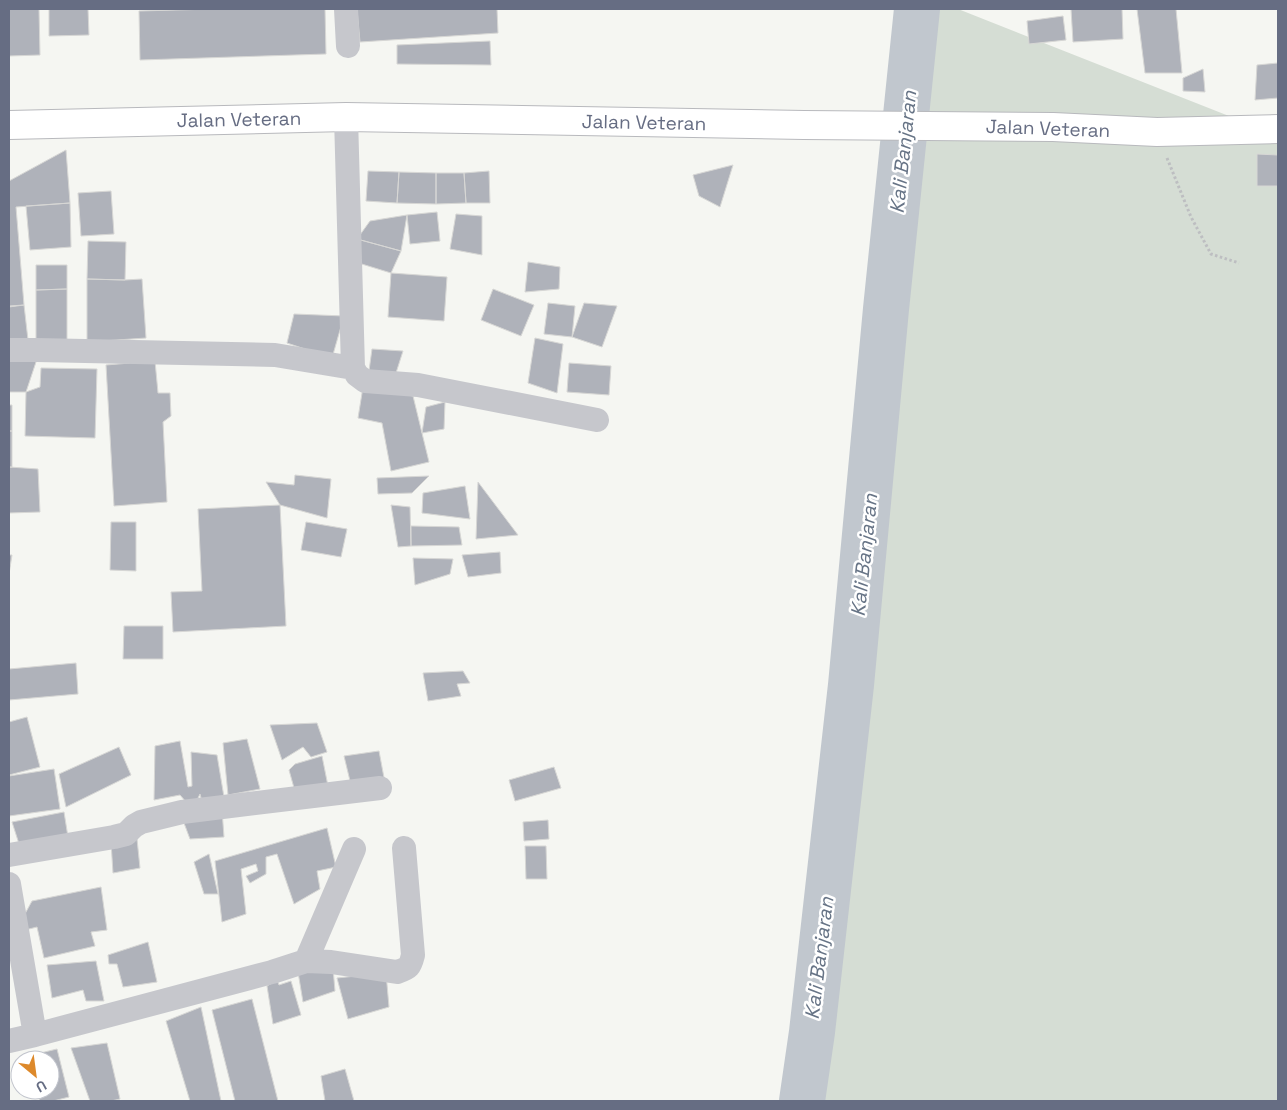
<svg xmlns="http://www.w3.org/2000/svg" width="1287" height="1110" font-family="'Space Grotesk',sans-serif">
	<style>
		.green { fill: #d5ddd4 }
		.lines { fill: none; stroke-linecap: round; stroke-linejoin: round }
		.river { stroke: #c1c7ce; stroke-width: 46 }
		.building { fill: #afb2ba; stroke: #d7d7d5 }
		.trunk-casing { stroke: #b8b9bd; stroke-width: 30 }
		.path { stroke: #bdbec1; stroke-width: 3; stroke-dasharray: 2.5 2.5; stroke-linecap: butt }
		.minor { stroke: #c6c7cc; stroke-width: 24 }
		.trunk { stroke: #fff; stroke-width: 28 }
		.labels { text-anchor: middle; stroke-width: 5; stroke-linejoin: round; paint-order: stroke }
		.street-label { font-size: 19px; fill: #666d83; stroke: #fff }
		.water-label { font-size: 20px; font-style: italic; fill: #677486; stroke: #fff }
	</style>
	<rect width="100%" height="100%" fill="#f5f6f2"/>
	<path class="green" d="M917,9H958L1234,118L1278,116V1101H802L812,1032L851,685L886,309Z"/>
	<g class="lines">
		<path class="river" d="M802,1101L812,1032L851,685L886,309L917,9"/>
	</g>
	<path class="building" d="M9,9H39L40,55L9,56Z
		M49,9H88L89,35L49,36Z
		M214,9H325L326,54L140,60L139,11Z
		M357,9H497L498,33L360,42Z
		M1071,9H1122L1123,39L1073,42Z
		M1137,9H1176L1182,73H1145Z
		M1063,16L1066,40L1029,44L1027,21Z
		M490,41L491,65L397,64V45Z
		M1278,63V98L1255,100L1257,65Z
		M1203,69L1205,92L1183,91V78Z
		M66,150L70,203L16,207L24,305L9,306V181Z
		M1257,154L1278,155V186H1257Z
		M733,165L720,207L699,196L693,175Z
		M368,171L399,172L397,203L366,201Z
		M489,171L490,203H466L464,173Z
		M399,172L436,173V204L397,203Z
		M436,173H464L466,203L436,204Z
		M111,191L114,234L81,236L78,193Z
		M70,203L71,247L30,250L26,206Z
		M437,212L440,241L410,244L407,215Z
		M456,214L482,216V255L450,249Z
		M407,215L401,251L357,239L370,221Z
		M357,239L401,251L391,273L352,261Z
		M88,241L126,242L125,280L87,279Z
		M528,262L560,267L559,289L525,292Z
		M36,265H67V289L36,290Z
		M391,273L447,277L444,321L388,317Z
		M87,279L125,280L142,279L146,338L87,342Z
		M67,289V340H36V290Z
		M493,289L534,305L521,336L481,320Z
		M548,303L575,306L572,337L544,334Z
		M584,303L617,306L602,347L572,337Z
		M24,305L28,340L9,342V307Z
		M294,314L344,316L332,358L287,343Z
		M535,338L563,344L557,393L528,383Z
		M372,349L403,351L395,376L368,378Z
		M9,359H37L26,392H9Z
		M155,361L158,393H170L171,416L163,422L167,502L114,506L106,365Z
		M569,363L611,366L609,395L567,392Z
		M41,368L97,369L95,438L25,436L26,392L40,387Z
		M363,387L413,396L429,462L391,471L382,423L358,418Z
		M445,402L444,429L422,433L426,407Z
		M9,405H12V431H9Z
		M9,431H12V467H9Z
		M9,467L38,469L40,512L9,513Z
		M295,475L331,479L327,518L280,505L266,482L294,485Z
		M429,476L412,493L378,494L377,478Z
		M478,482L518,535L476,539Z
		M465,486L470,519L422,513L423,493Z
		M280,505L286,626L173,632L171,592L202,591L198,509Z
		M391,505L410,507L411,546L398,547Z
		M111,522H136V571L110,570Z
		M306,522L347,529L341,557L301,550Z
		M411,526L459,527L462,545L411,546Z
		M500,552L501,573L468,577L462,555Z
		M9,555H12L9,574Z
		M413,558L453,559L450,574L415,585Z
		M124,626H163V659H123Z
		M76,663L78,694L9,700V669Z
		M463,671L470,683L457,684L461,696L428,701L423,673Z
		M27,717L40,767L9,775V722Z
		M317,723L327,752L311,757L303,747L282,760L270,725Z
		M247,739L260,789L228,795L223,743Z
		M180,741L188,787L192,786L191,752L217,755L225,803L203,805L200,794L196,802L187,803L180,795L154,800L155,746Z
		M119,747L131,775L66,807L59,774Z
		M379,751L385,783L351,785L344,756Z
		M322,756L329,791L296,795L289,770L295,764Z
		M554,767L561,788L515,801L509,780Z
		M54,769L60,809L9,816V776Z
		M222,810L224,837L190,839L181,815Z
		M64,812L68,837L21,850L12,822Z
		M548,820L549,839L524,841L523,822Z
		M327,828L336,867L317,871L320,889L294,904L277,854L266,857V874L250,883L246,876L258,871L256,864L241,869L246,914L222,922L215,861Z
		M137,839L140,868L113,873L111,842Z
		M525,846H546L547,879H526Z
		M209,854L218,894H204L194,862Z
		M101,887L107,930L91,932L95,946L44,958L37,927L21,931L20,923L32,901Z
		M148,942L157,982L123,987L117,964H109L108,955Z
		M96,961L104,1001H86L83,990L52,998L47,965Z
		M333,968L335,991L303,1002L298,972Z
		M386,973L389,1007L348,1019L337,978Z
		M277,980L279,985L291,981L301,1015L273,1024L267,986Z
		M252,999L278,1101H235L212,1010Z
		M201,1007L221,1101H190L166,1021Z
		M107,1043L120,1099L111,1101H90L71,1048Z
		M57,1049L69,1097L53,1101H40L37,1090H50V1060H29L28,1056Z
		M345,1069L354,1101H325L321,1076Z"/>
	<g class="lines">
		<defs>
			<path id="trunk" d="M9,125L346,117L804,125L1053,127L1157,132L1278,129"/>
		</defs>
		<use href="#trunk" class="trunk-casing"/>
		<path class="path" d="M1167,158L1191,217L1211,254L1239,263"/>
		<path class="minor" d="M346,9L348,46
			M346,117L353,368
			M9,350H36L275,355L353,368L357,375L365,381L418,385L597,420
			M9,855L114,837L126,834L134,826L141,822L182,812L380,788
			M9,884L35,1035
			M306,961L331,962L397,972C409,968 410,967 413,955L404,848
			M9,1041L35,1035L272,972L306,961L354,849"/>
		<use href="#trunk" class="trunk"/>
	</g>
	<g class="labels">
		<g class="street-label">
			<text transform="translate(239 119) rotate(-1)" y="7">Jalan Veteran</text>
			<text transform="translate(644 122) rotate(1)" y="7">Jalan Veteran</text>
			<text transform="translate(1048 128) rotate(2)" y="7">Jalan Veteran</text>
		</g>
		<g class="water-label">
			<text transform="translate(903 152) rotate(-84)" y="7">Kali Banjaran</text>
			<text transform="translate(864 555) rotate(-84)" y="7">Kali Banjaran</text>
			<text transform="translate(819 958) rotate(-83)" y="7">Kali Banjaran</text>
		</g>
	</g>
	<rect width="1287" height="1110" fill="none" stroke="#666d83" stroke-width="20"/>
	<g transform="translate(35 1075) rotate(151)"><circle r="24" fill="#ffffff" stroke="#c2c5cd"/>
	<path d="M0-4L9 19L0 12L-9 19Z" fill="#dd892b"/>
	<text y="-8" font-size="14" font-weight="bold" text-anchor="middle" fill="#666d83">U</text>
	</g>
</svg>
